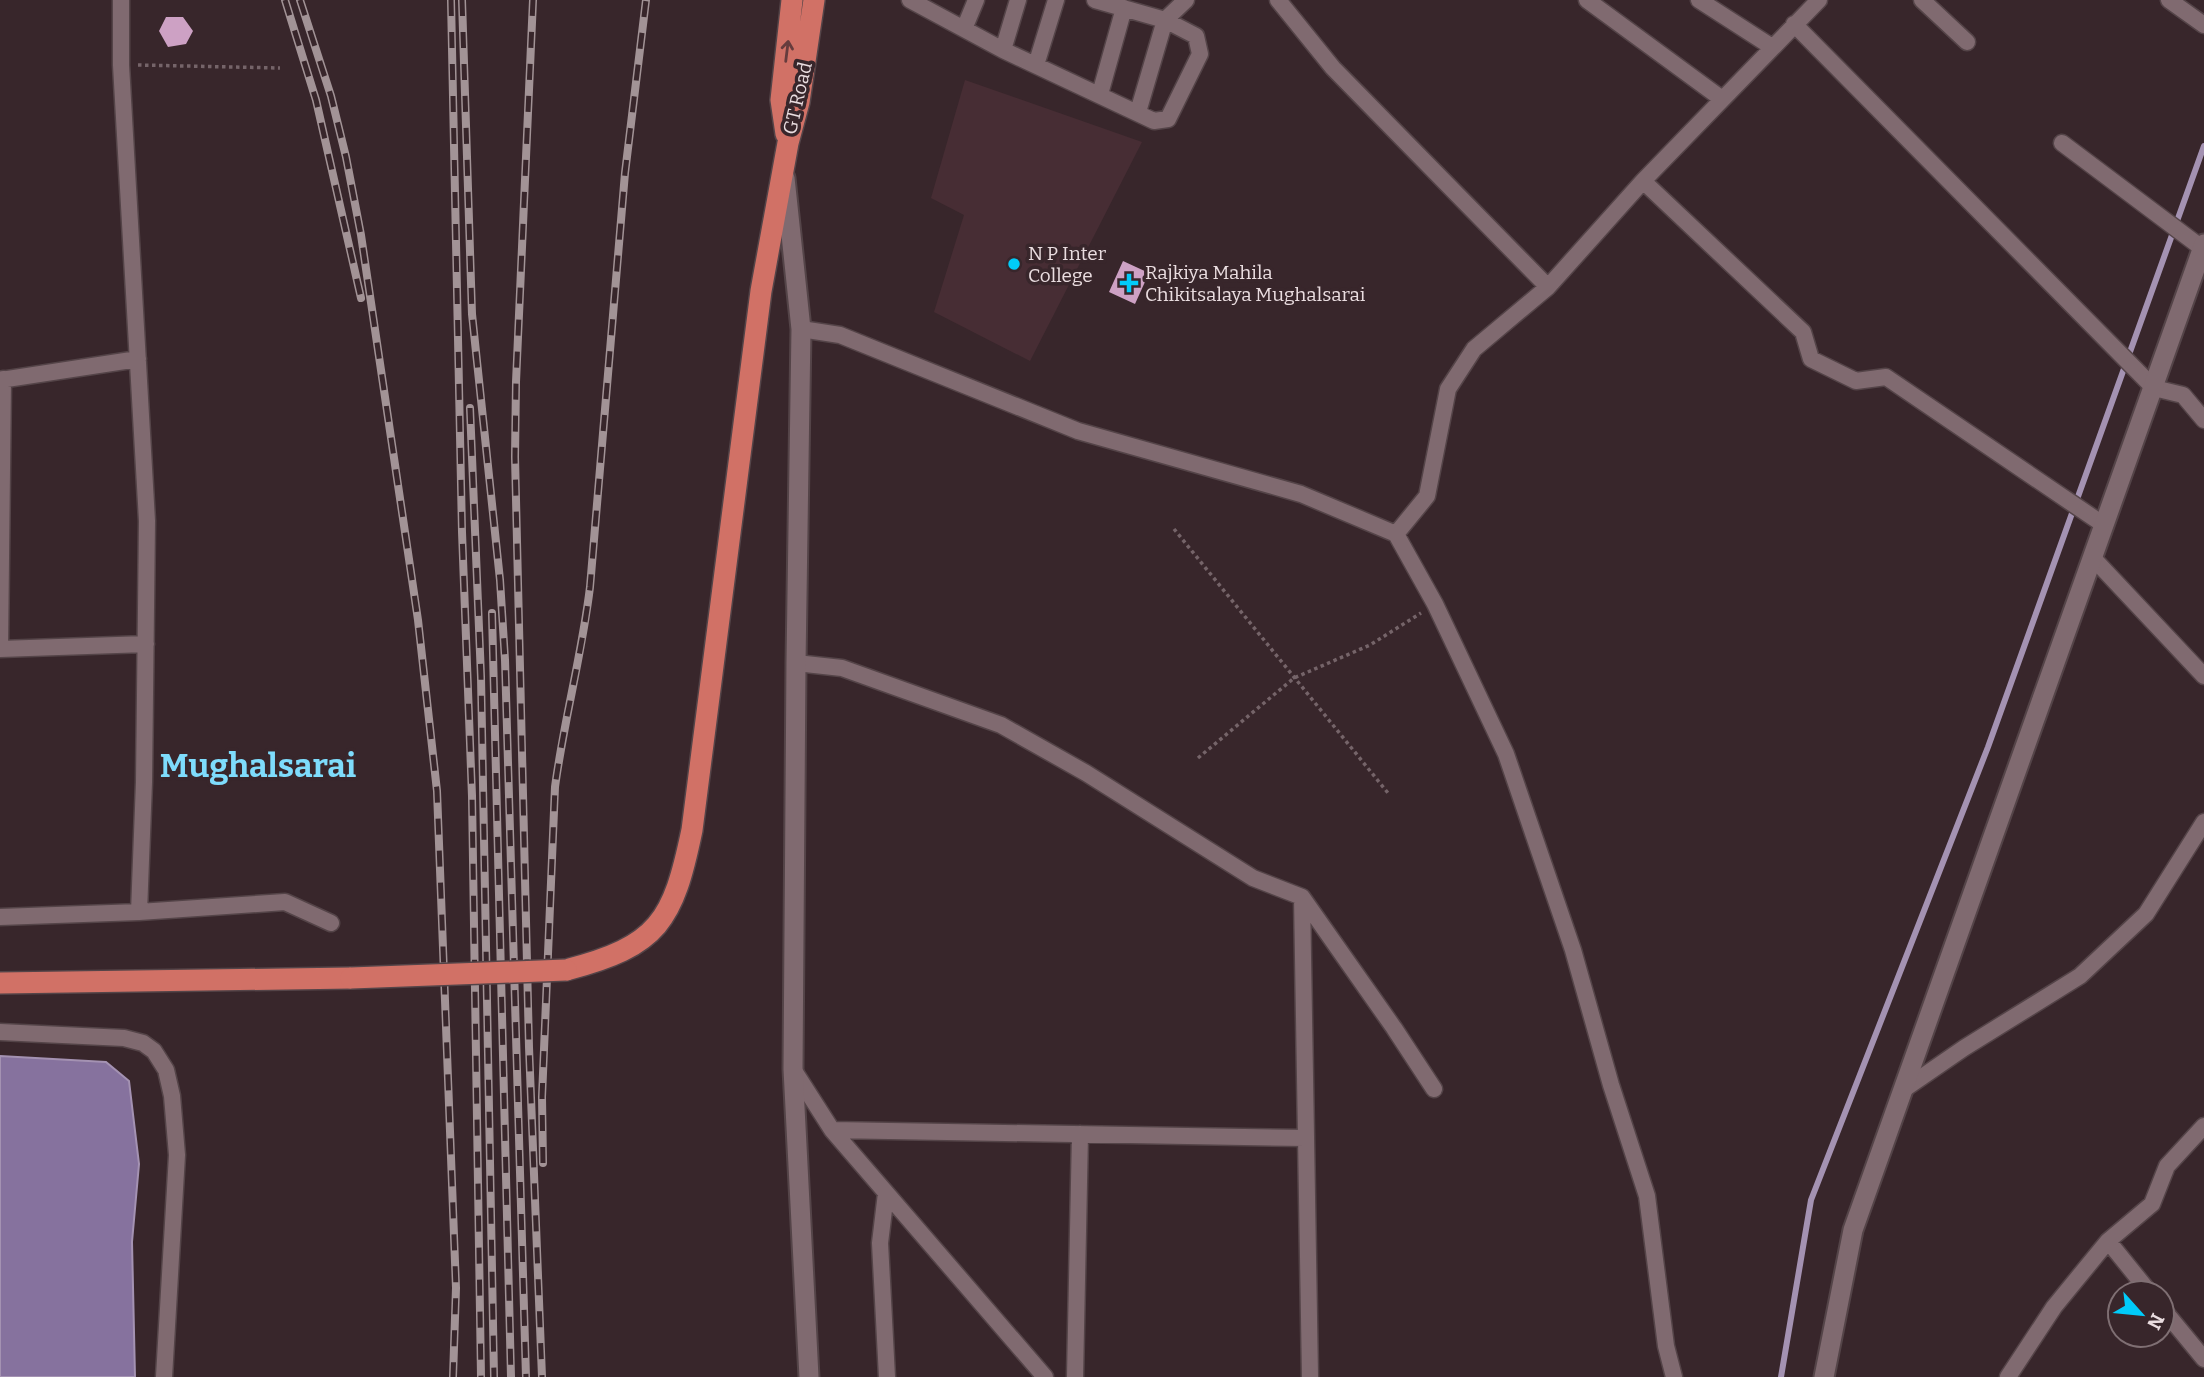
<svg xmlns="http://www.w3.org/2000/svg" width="2204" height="1377" font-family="Bitter,serif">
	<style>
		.built { fill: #472d34 }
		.water { fill: #86729e; stroke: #a492b2; stroke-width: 2 }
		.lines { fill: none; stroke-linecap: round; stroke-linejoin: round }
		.stream { stroke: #a492b2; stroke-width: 6 }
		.building { fill: #cda1c4 }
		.minor-casing { stroke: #544448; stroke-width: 19 }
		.tertiary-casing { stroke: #544448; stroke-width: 23 }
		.trunk-casing { stroke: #544448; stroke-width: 24 }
		.path { stroke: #756469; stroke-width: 3.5; stroke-dasharray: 3.5 3.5; stroke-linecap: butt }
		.minor { stroke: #806a70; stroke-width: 16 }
		.tertiary { stroke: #806a70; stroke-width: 19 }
		.trunk { stroke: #d17166; stroke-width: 21 }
		.rail-casing { stroke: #a29396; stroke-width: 8 }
		.rail { stroke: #38262b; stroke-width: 5; stroke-dasharray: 16; stroke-linecap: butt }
		.trunk-bridge-casing { stroke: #544448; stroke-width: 24; stroke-linecap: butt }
		.trunk-bridge { stroke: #d17166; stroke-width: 21 }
		.oneway { stroke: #663c3d }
		.poi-dot { fill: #01cbf9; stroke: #38262b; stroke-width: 2.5 }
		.labels { text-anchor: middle; stroke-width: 7; stroke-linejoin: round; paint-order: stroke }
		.street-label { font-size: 19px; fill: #eadde0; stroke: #38262b }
		.poi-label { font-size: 19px; fill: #eadde0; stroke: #38262b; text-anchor: start }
		.town-label { font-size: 33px; font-weight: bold; fill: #7edcfc; stroke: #38262b }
	</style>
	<rect width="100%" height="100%" fill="#38262b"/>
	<path class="built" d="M965,80L1142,142L1030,361L934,312L964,215L931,198Z"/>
	<path class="water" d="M0,1056L106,1062L129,1081L139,1164L132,1242L135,1377H0Z"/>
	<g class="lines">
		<path class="stream" d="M1781,1377L1811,1200L1988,747L2204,146"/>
	</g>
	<path class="building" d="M166,17H183L193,31L186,44L168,47L159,31Z
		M1123,261L1149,273L1135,304L1109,292Z"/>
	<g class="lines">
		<defs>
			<path id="minor" d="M121,0V65L147,521L144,782L139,912
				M910,0L1003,50L1154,121L1168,119L1200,54L1196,36L1165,20L1095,0
				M1278,0L1333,68L1548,287L1643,181L1819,0
				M1587,0L1722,99
				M1699,0L1772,47
				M1922,0L1967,42
				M2169,0L2204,25
				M1794,24L2154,388L2183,395L2204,420
				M964,29L976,0
				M1003,50L1018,0
				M1036,65L1056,0
				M1100,94L1124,8
				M1138,112L1165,20L1186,0
				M2062,143L2202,248
				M1643,181L1803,332L1811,359L1856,381L1886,377L2104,525
				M801,329L840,335L1078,431L1301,494L1396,534L1435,604L1506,754L1573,950L1611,1085L1647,1196L1666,1346L1674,1377
				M0,380L138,359
				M1396,534L1427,496L1448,389L1474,349L1548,287
				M2093,558L2204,676
				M0,649L3,379
				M0,649L146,644
				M796,663L842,668L1001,725L1086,773L1253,878L1302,897L1394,1028L1434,1089
				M1302,897L1310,1377
				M0,917L139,912L285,902L331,923
				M0,1032L124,1038L143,1043L154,1051L166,1070L172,1096L177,1155L164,1377
				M793,1069L832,1130L1045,1377
				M1903,1090L1964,1048L2080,976L2146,914L2204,822
				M832,1130L1305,1138
				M886,1193L880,1243L887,1377
				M2108,1241L2150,1293
				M2162,1308L2204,1359
				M1075,1377L1080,1134
				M2008,1377L2054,1307L2108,1241L2152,1204L2167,1166L2204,1126"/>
			<path id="tertiary" d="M785,178L801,329L796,663L793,1069L809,1377
				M1824,1377L1853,1230L2204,244"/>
			<path id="trunk" d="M786,134L781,100L792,0
				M566,970C659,946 673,921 692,830L761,291L788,143L799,102L814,0
				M0,983L351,978"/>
		</defs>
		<use href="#minor" class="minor-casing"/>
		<use href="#tertiary" class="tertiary-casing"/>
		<use href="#trunk" class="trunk-casing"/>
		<path class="path" d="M138,65L280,68
			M1174,529L1388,793
			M1198,758L1294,678L1370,645L1421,613"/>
		<use href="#minor" class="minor"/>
		<use href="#tertiary" class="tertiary"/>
		<use href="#trunk" class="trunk"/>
		<defs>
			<path id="rail" d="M285,0L316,100L361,298
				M300,0L331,96L346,157L361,235L418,620L437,791L456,1288L453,1377
				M451,0L462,532L472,796L481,1377
				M462,0L472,314L500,580L505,660L526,1377
				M533,0L516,382L515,457L529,1047L542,1377
				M470,408L481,677L494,1377
				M492,613L511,1377
				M543,1163L542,1097L555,787C564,720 582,654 590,587L625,173L646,0"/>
		</defs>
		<use href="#rail" class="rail-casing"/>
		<use href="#rail" class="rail"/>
		<defs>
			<path id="trunk-bridge" d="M351,978L566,970"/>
		</defs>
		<use href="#trunk-bridge" class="trunk-bridge-casing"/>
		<use href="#trunk-bridge" class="trunk-bridge"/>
	</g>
	<defs><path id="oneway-shaft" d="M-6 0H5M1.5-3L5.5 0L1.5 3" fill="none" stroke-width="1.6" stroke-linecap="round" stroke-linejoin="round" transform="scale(1.75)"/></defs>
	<use class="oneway" href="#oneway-shaft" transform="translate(787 51) rotate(-83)"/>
	<g class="poi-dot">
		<circle cx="1014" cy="264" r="7"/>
		<path d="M1125.5 272.5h7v7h7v7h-7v7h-7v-7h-7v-7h7z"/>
	</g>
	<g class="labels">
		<g class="street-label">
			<text transform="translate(797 98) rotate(-77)" y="7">GT Road</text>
		</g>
		<g class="poi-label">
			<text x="1028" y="260">N P Inter<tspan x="1028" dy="22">College</tspan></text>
			<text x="1145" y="279">Rajkiya Mahila<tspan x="1145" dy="22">Chikitsalaya Mughalsarai</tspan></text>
		</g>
		<g class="town-label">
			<text x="258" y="777">Mughalsarai</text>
		</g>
	</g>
	<g transform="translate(2141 1314) rotate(117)"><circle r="33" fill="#38262b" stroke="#7f6f73" stroke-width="2"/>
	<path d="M0-5L12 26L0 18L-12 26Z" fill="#01cbf9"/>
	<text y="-10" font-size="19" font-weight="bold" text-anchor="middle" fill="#eadde0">N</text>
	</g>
</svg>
